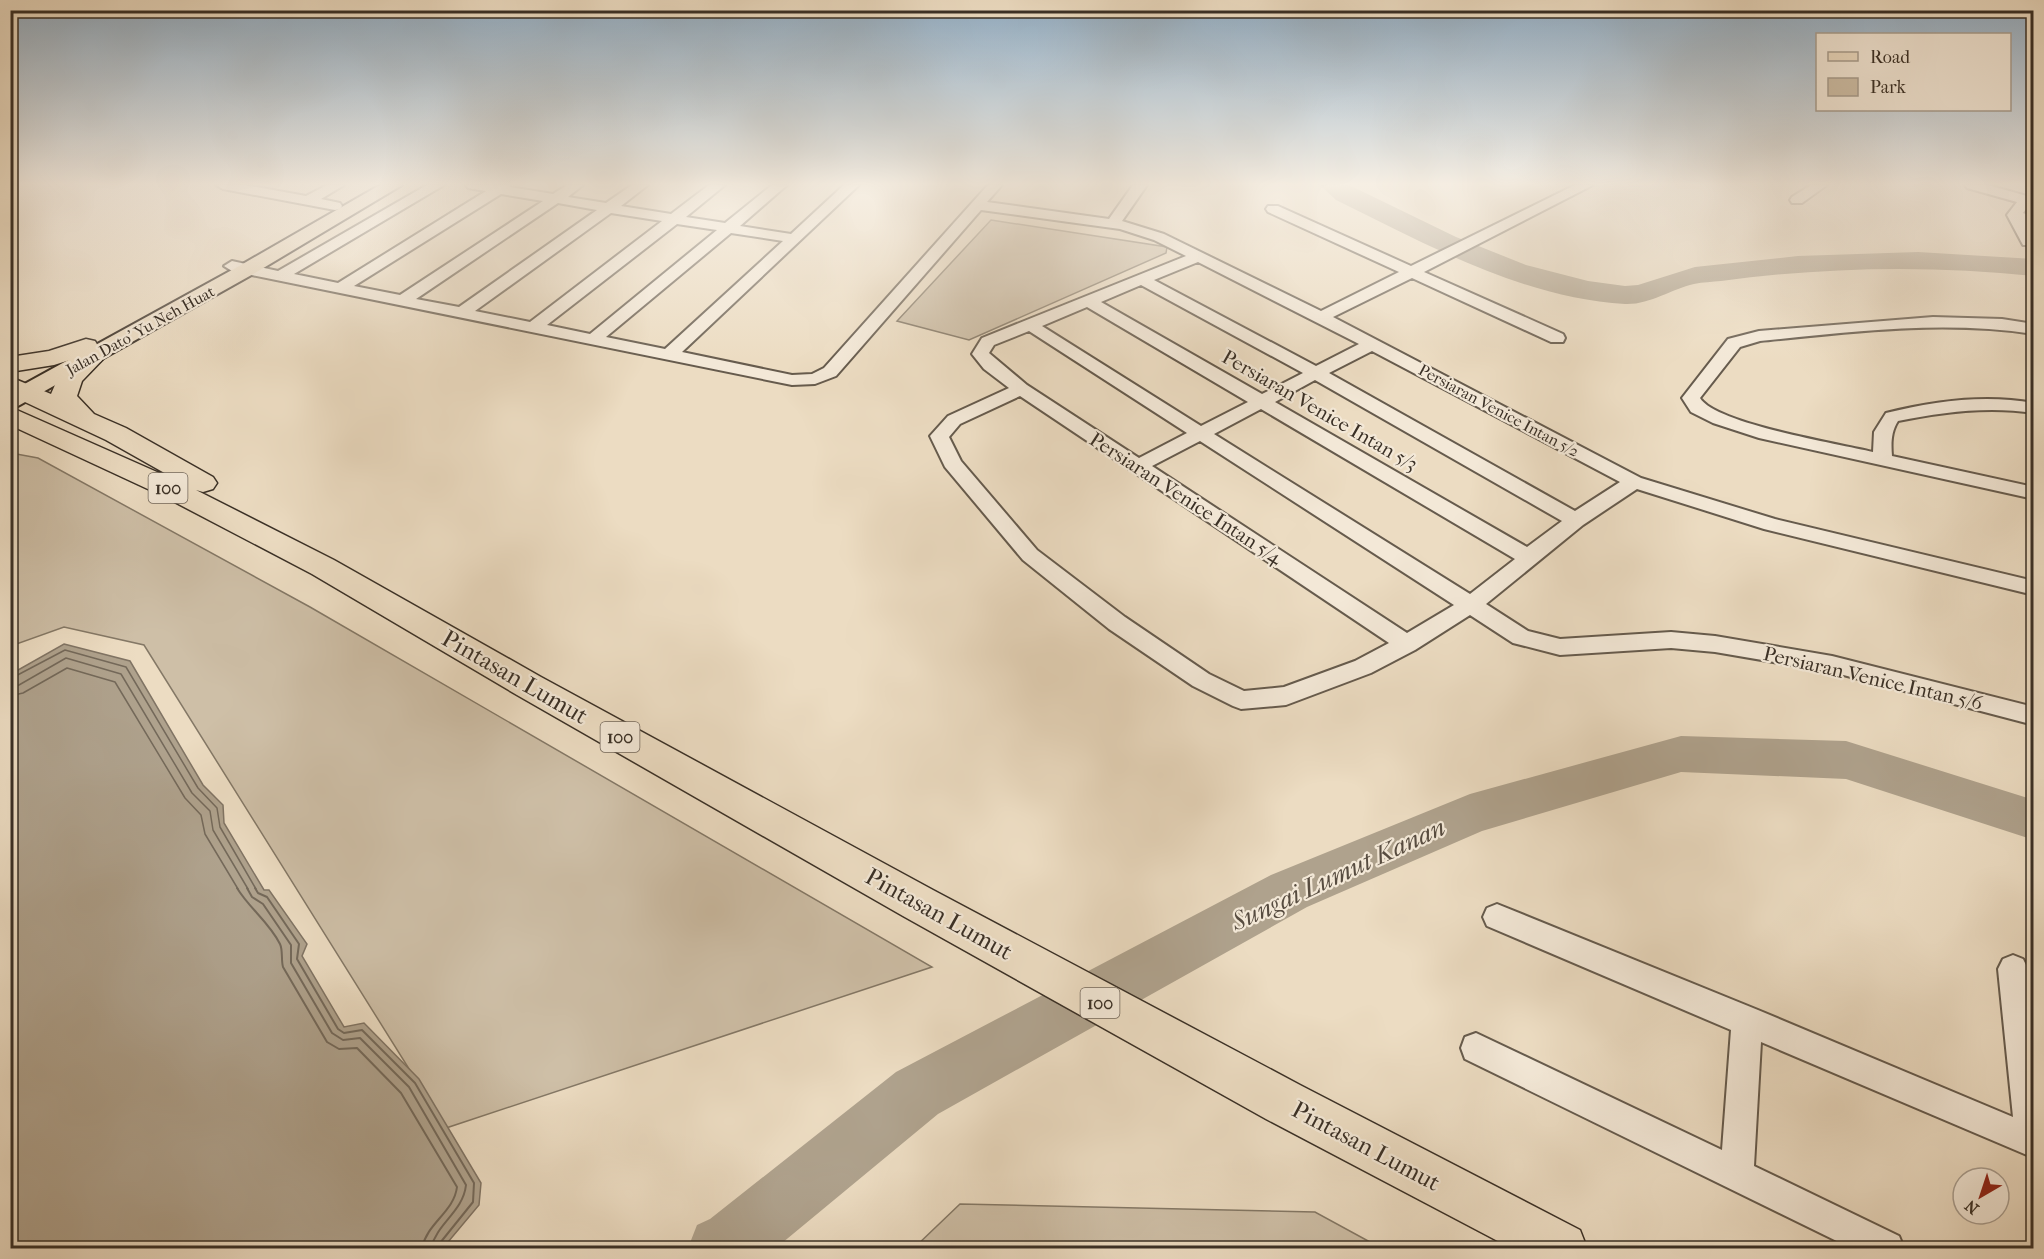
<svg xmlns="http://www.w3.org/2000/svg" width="2044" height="1259" font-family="'IM FELL French Canon',serif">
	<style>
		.green { fill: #cebfa7; stroke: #847866; stroke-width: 1.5 }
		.water { fill: #afa28d; stroke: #807464; stroke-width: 1.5 }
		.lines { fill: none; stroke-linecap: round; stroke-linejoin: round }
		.shore-far1 { stroke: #74695a; stroke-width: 1.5 }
		.shore { stroke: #74695a; stroke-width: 2 }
		.river { fill: #afa28d; fill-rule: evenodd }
		.minor-casing { stroke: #665b4d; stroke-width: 4 }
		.major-casing { stroke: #3a3026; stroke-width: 4 }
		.highway-casing { stroke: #3a3026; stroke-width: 3 }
		.minor { fill: #f3e8d7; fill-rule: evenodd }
		.major { fill: #ecdcc2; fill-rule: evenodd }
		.highway { fill: #ecdcc2; fill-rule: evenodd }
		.labels { text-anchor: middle; stroke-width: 4.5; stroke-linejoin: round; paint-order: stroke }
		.far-street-label { font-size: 16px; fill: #3a3026; stroke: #f3e8d7 }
		.shield { fill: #f3e8d7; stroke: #72675b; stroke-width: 1.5 }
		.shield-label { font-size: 18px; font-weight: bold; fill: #3a3026 }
		.street-label { font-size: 20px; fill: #3a3026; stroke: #f3e8d7 }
		.near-street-label { font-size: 24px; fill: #3a3026; stroke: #f3e8d7 }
		.near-water-label { font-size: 26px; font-style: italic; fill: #574c40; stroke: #f3e8d7 }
	</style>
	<rect width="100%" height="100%" fill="#ecdcc2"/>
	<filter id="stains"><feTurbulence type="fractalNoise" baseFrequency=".00333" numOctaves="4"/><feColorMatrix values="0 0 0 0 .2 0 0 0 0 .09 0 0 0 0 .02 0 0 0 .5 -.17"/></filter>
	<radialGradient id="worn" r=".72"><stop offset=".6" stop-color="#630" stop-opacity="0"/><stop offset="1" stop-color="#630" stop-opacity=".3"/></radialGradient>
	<path class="green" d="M991,220L1167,247L1166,253L969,340L897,321Z
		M11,453L38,458L310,607L932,967L446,1128L144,645L64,627L11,646Z
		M960,1204L1315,1212L1381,1248H914Z"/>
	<path class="water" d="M64,644L130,661L203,785L223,805L224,823L264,890H269L307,944L302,956L344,1027L364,1023L419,1079L481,1183L479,1205L443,1248H11V674Z"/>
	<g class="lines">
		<path class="shore-far1" d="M10,679L65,650L126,667L198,788L217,808L220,827L256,889
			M10,687L19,685L66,658L121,674L192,793L210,811L213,830L248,889
			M10,696L23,693L67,668L115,682L185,798L201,815L205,834L238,889"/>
		<path class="shore" d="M237,888C249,908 269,922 280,944C283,950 281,960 283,967L327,1042L339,1049L357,1048L401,1093L457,1187C454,1212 427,1223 422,1248
			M247,888L252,897L263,904L291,945V963L332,1033L343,1040L360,1038L409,1087L466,1185C463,1212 437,1223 431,1248
			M255,888L258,893L267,897L299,944L297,959L338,1029L344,1033L362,1030L415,1083L474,1183L473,1202L440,1243L439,1248"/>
		<path class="river" d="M1320,185H1349L1456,237L1526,265L1588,281L1625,286L1638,285L1695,267L1798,256L1918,252L2034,259V276C1930,265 1825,267 1721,281C1712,282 1703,282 1694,284C1671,289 1650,305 1625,304C1522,298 1426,244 1336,200Z
			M1681,736L1846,741L2034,800V840L1846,779L1681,772L1482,831L1307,907L938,1114L776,1248H688L697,1225L710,1219L896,1072L1271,875L1470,794Z"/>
		<defs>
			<path id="minor" d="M216,185H245L306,196L327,185H344L321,199L340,203L342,206L340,209L335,210L223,189Z
				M427,185H444L294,274L338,283L486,191L468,188L466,185H510V187L553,194L567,185H583L568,197L606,203L632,185H648L621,206L671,214L709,185H725L686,217L725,223L772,185H787L740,226L791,234L844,185H859L682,352L792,375L812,374L824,368L988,185H1002L987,202L1109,219L1133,185H1147L1122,221L1164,234L1321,311L1399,272L1268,212L1266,209L1268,206H1278L1411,266L1575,185H1593L1424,272L1563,334L1565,338L1563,342H1551L1412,278L1333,317L1641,478L1775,519L2034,581V595L1764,529L1637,489L1583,525L1486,604L1528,631L1560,639L1671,632L1715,636L1832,656L2034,707V725L1832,672L1715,652L1671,648L1560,655L1513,643L1470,615L1415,650L1371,673L1286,705L1241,709L1233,706L1193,686L1109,629L1023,560L945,467L930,436L948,416L1009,388L984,369L972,354L982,338L1186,256L1154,240L1120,229L981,210L836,376L815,384L792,385L232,271L224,266L232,261L278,271ZM501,194L543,201L400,295L354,286ZM558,203L597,210L459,307L416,299ZM611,213L662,221L530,322L475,311ZM677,224L717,230L590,334L547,325ZM731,233L783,241L665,349L606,337ZM1198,262L1359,344L1316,366L1154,280ZM1141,285L1303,373L1262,394L1101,302ZM1087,307L1248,402L1201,426L1042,326ZM1029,331L1187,433L1139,458L1027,385L989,353L994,345ZM1372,351L1620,482L1575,511L1329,373ZM1315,380L1562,521L1527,547L1275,402ZM1020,396L1389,643L1355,661L1284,687L1244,691L1209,674L1125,617L1037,550L961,461L949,437L960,424ZM1261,409L1515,559L1470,594L1214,434ZM1200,441L1454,605L1407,633L1152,466Z
				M1811,185H1827L1802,203H1792L1790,200L1792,197Z
				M1965,185H1988L2034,198V206L2029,205L2023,213L2034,217V226L2026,224L2034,238L2033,245H2023L2007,215L2017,202L1967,188Z
				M1933,317L2002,319L2034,324V334C1942,320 1851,332 1760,341L1740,347L1700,398C1716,424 1840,444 1873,452L1874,432L1886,413C1934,401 1984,394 2034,403V413C1988,406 1943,412 1898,421C1891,432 1891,443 1892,456L2034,487V499L1759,438L1713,423L1691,412L1682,398L1728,339L1759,331Z
				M1497,904L1758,1010L2013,1117L1998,969L2003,959L2013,955L2023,959L2028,969L2034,1017V1158L1761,1042L1754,1166L1899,1236L1904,1248H1851L1465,1059L1461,1048L1465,1037L1476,1033L1722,1150L1731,1030L1487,926L1483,917L1487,908Z"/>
			<path id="major" d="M380,185H402L255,273L18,406L10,408V392L241,265Z"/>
			<path id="highway" d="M86,339L95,341L98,346L97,348L104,350L107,355L82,381L77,396L94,414L126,428L213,477L217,483L213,489L203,492L196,490L334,560L541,677L933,890L1300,1085L1580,1230L1587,1248H1511L1266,1119L903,916L517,695L312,574L165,497L10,425V407L184,484L106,440L10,395V377L51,394L58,378L76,358L54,365L10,372V357L49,351Z"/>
		</defs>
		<use href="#minor" class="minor-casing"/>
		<use href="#major" class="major-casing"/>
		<use href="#highway" class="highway-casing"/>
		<use href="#minor" class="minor"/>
		<use href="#major" class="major"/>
		<use href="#highway" class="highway"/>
	</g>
	<linearGradient id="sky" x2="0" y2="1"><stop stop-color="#91adc4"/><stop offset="0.51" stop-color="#f6efe4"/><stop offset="1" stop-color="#f6efe4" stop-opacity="0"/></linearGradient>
	<rect width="2044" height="361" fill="url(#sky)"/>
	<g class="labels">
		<g class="far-street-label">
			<text transform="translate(140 330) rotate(-29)" y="6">Jalan Dato' Yu Neh Huat</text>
			<text transform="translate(1499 410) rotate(28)" y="6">Persiaran Venice Intan 5/2</text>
		</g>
		<g class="shield">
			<rect x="148.5" y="473" width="39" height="30" rx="4.5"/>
			<rect x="600.5" y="722" width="39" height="30" rx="4.5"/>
			<rect x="1080.5" y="988" width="39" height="30" rx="4.5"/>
		</g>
		<g class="shield-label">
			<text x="168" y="494">100</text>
			<text x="620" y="743">100</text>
			<text x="1100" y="1009">100</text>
		</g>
		<g class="street-label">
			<text transform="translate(1320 410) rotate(30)" y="7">Persiaran Venice Intan 5/3</text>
			<text transform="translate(1186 498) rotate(33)" y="7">Persiaran Venice Intan 5/4</text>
			<text transform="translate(1873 678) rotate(13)" y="7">Persiaran Venice Intan 5/6</text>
		</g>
		<g class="near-street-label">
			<text transform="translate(515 677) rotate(30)" y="8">Pintasan Lumut</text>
			<text transform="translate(939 914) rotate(29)" y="8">Pintasan Lumut</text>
			<text transform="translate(1366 1146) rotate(28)" y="8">Pintasan Lumut</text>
		</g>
		<g class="near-water-label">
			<text transform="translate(1338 874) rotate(-25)" y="9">Sungai Lumut Kanan</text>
		</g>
	</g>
	<rect width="2044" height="1259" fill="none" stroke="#ecdcc2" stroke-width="36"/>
	<rect x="12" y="12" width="2020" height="1235" fill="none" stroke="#3a3026" stroke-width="3"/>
	<rect x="18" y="18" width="2008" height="1223" fill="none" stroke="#3a3026" stroke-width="1.5"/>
	<rect x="1816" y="33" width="195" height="78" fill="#f3e8d7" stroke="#a99e90" stroke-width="1.5"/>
	<rect x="1828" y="52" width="30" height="9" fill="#ecdcc2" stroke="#a99e90" stroke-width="1.5"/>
	<text x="1870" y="63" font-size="18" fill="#3a3026">Road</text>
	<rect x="1828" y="78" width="30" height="18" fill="#cebfa7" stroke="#a99e90" stroke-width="1.5"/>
	<text x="1870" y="93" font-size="18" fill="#3a3026">Park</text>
	<g transform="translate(1981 1196) rotate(219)"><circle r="28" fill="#f3e8d7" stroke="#a99e90" stroke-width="1.5"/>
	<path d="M0-4.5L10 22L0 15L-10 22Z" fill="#8f2418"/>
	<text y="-9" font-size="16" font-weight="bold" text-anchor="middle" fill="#3a3026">N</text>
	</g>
	<rect width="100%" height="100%" filter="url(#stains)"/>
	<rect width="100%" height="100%" fill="url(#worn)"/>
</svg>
